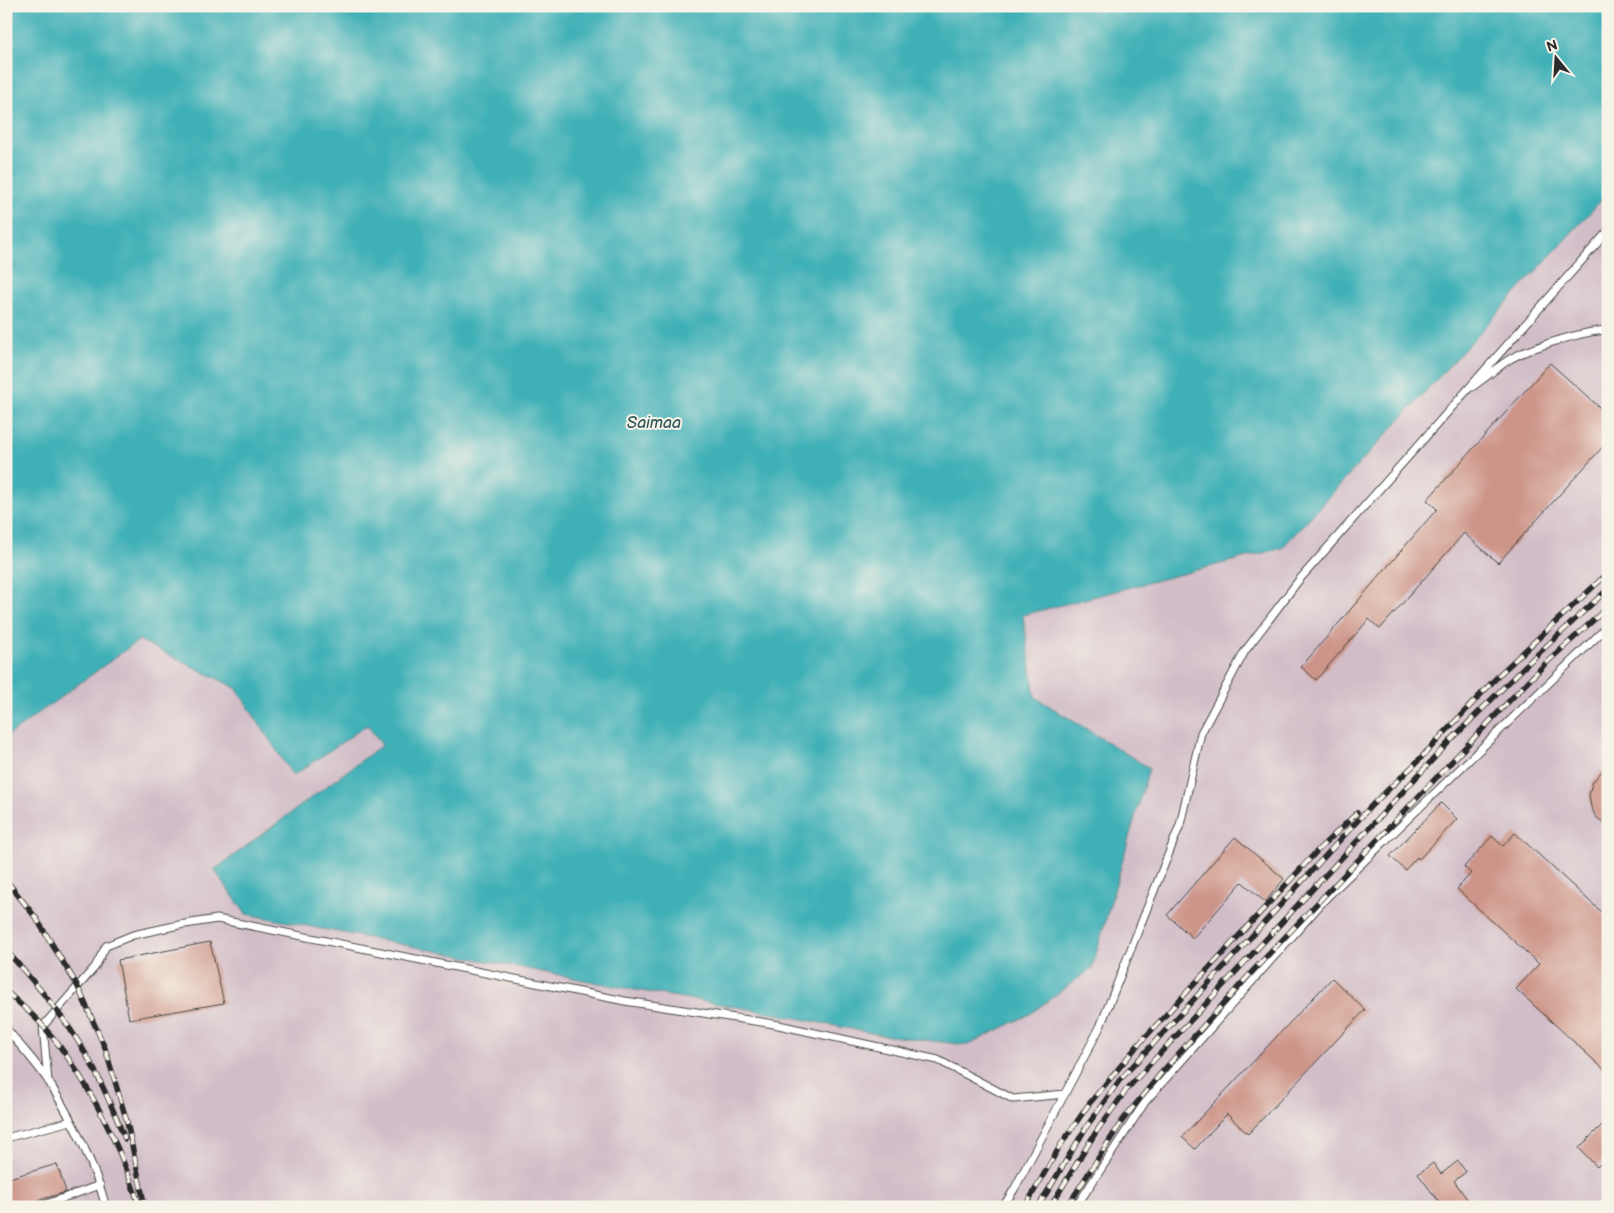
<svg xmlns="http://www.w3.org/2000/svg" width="1614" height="1213" font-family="'Balsamiq Sans',sans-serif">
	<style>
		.industrial { fill: #d1bdc8 }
		.water { fill: #3fb0b7; stroke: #356e71 }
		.building { fill: #cd9589 }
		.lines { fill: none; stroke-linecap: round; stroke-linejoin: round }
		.service-casing { stroke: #494743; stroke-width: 9 }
		.service { stroke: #fff; stroke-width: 7 }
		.rail-casing { stroke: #2b2b2b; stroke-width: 5.5 }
		.rail { stroke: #f7f3e8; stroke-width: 4; stroke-dasharray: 11; stroke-linecap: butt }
		.labels { text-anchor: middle; stroke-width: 4; stroke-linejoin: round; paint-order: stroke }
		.water-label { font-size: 16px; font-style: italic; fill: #325a5c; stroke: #f7f3e8 }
	</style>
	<rect width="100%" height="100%" fill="#f7f3e8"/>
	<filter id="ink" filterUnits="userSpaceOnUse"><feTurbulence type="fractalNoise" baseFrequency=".02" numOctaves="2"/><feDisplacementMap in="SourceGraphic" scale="10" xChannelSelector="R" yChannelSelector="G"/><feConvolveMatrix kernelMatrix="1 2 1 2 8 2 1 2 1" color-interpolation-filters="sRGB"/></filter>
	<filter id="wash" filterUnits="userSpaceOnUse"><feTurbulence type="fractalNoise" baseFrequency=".0096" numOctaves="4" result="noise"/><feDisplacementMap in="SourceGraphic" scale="20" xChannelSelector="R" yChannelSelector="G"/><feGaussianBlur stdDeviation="1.12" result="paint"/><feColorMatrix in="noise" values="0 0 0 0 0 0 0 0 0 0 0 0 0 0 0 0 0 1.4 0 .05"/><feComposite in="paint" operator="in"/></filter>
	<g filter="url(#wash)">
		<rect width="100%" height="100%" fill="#f1e6cd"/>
		<path class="industrial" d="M1608,193V1207H6V737L139,640L236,688L293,776L367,725L382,745L215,870L246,913L635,990L738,1007L881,1035L969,1045L1149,768L1035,697L1023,615L1282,548Z"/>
		<path class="water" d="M6,6H1608V193L1282,548L1023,615L1035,697L1149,768L1092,968L1030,1014L968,1045L881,1035L761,1011L635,990L246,914L214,870L382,745L367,725L293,776L236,688L139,640L6,737Z"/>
		<g id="blocks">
			<path class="building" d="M1550,363L1608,415V441L1498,563L1464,533L1380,629L1369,619L1316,680L1301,667L1437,509L1427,500Z
				M1608,764V826L1596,817L1591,807L1589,795L1592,783Z
				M1441,803L1457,819L1419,859L1417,857L1405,870L1390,856Z
				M1515,833L1608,918V1073L1516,989L1539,964L1457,889L1471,873L1464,867L1492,836L1503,846Z
				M1235,837L1284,879L1265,902L1242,882L1193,938L1167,915Z
				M210,942L224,1003L129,1019L118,960Z
				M1332,978L1365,1010L1248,1134L1227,1114L1195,1149L1182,1137Z
				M1608,1119V1156L1597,1167L1579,1148Z
				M1458,1161L1466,1172L1454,1181L1473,1207H1443L1418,1174L1433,1163L1441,1174Z
				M57,1164L66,1192L16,1207H6V1179Z"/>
		</g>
	</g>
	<g filter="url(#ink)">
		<use href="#blocks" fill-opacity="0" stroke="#494743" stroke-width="1"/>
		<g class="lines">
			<defs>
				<path id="service" d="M1472,387C1484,379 1495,369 1507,361C1527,348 1584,331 1608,330
					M6,1028C20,1046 37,1063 49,1082C73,1121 94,1163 106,1207
					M48,1081L43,1026L95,967L106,946L133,935L179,925L217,919L625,1001L774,1024L938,1060L1013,1099L1065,1094
					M6,1138L71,1121
					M38,1207L100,1185
					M1003,1207L1015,1188L1100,1027L1180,825L1201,733L1245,651L1299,580L1608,231
					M1076,1207L1145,1102L1328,896L1608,626"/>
			</defs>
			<use href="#service" class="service-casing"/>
			<use href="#service" class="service"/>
			<defs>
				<path id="rail" d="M6,880L36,918L77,985L105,1048L127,1122L145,1207
					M6,950C33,981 60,1011 81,1046C99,1075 112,1107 125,1139
					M6,991C18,1003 32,1013 43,1026C85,1073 120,1145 139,1205
					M1025,1207L1060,1146L1089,1104L1138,1045L1318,850L1357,813
					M1038,1207L1087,1126L1119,1081L1372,805L1415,764L1501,673L1608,573
					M1050,1207L1096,1132L1127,1089L1450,741L1526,665L1608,589
					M1067,1207L1122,1121L1162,1072L1251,973L1511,699L1545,664L1608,607"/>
			</defs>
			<use href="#rail" class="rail-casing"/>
			<use href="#rail" class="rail"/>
		</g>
	</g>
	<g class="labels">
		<g class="water-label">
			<text x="654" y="428">Saimaa</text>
		</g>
	</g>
	<rect width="1614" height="1213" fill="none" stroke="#f7f3e8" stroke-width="25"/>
	<g transform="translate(1556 58) rotate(342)" stroke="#f7f3e8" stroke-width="4" paint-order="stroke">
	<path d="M0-4L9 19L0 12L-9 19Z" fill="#2b2b2b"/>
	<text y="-8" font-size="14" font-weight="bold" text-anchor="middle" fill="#2b2b2b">N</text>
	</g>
</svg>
